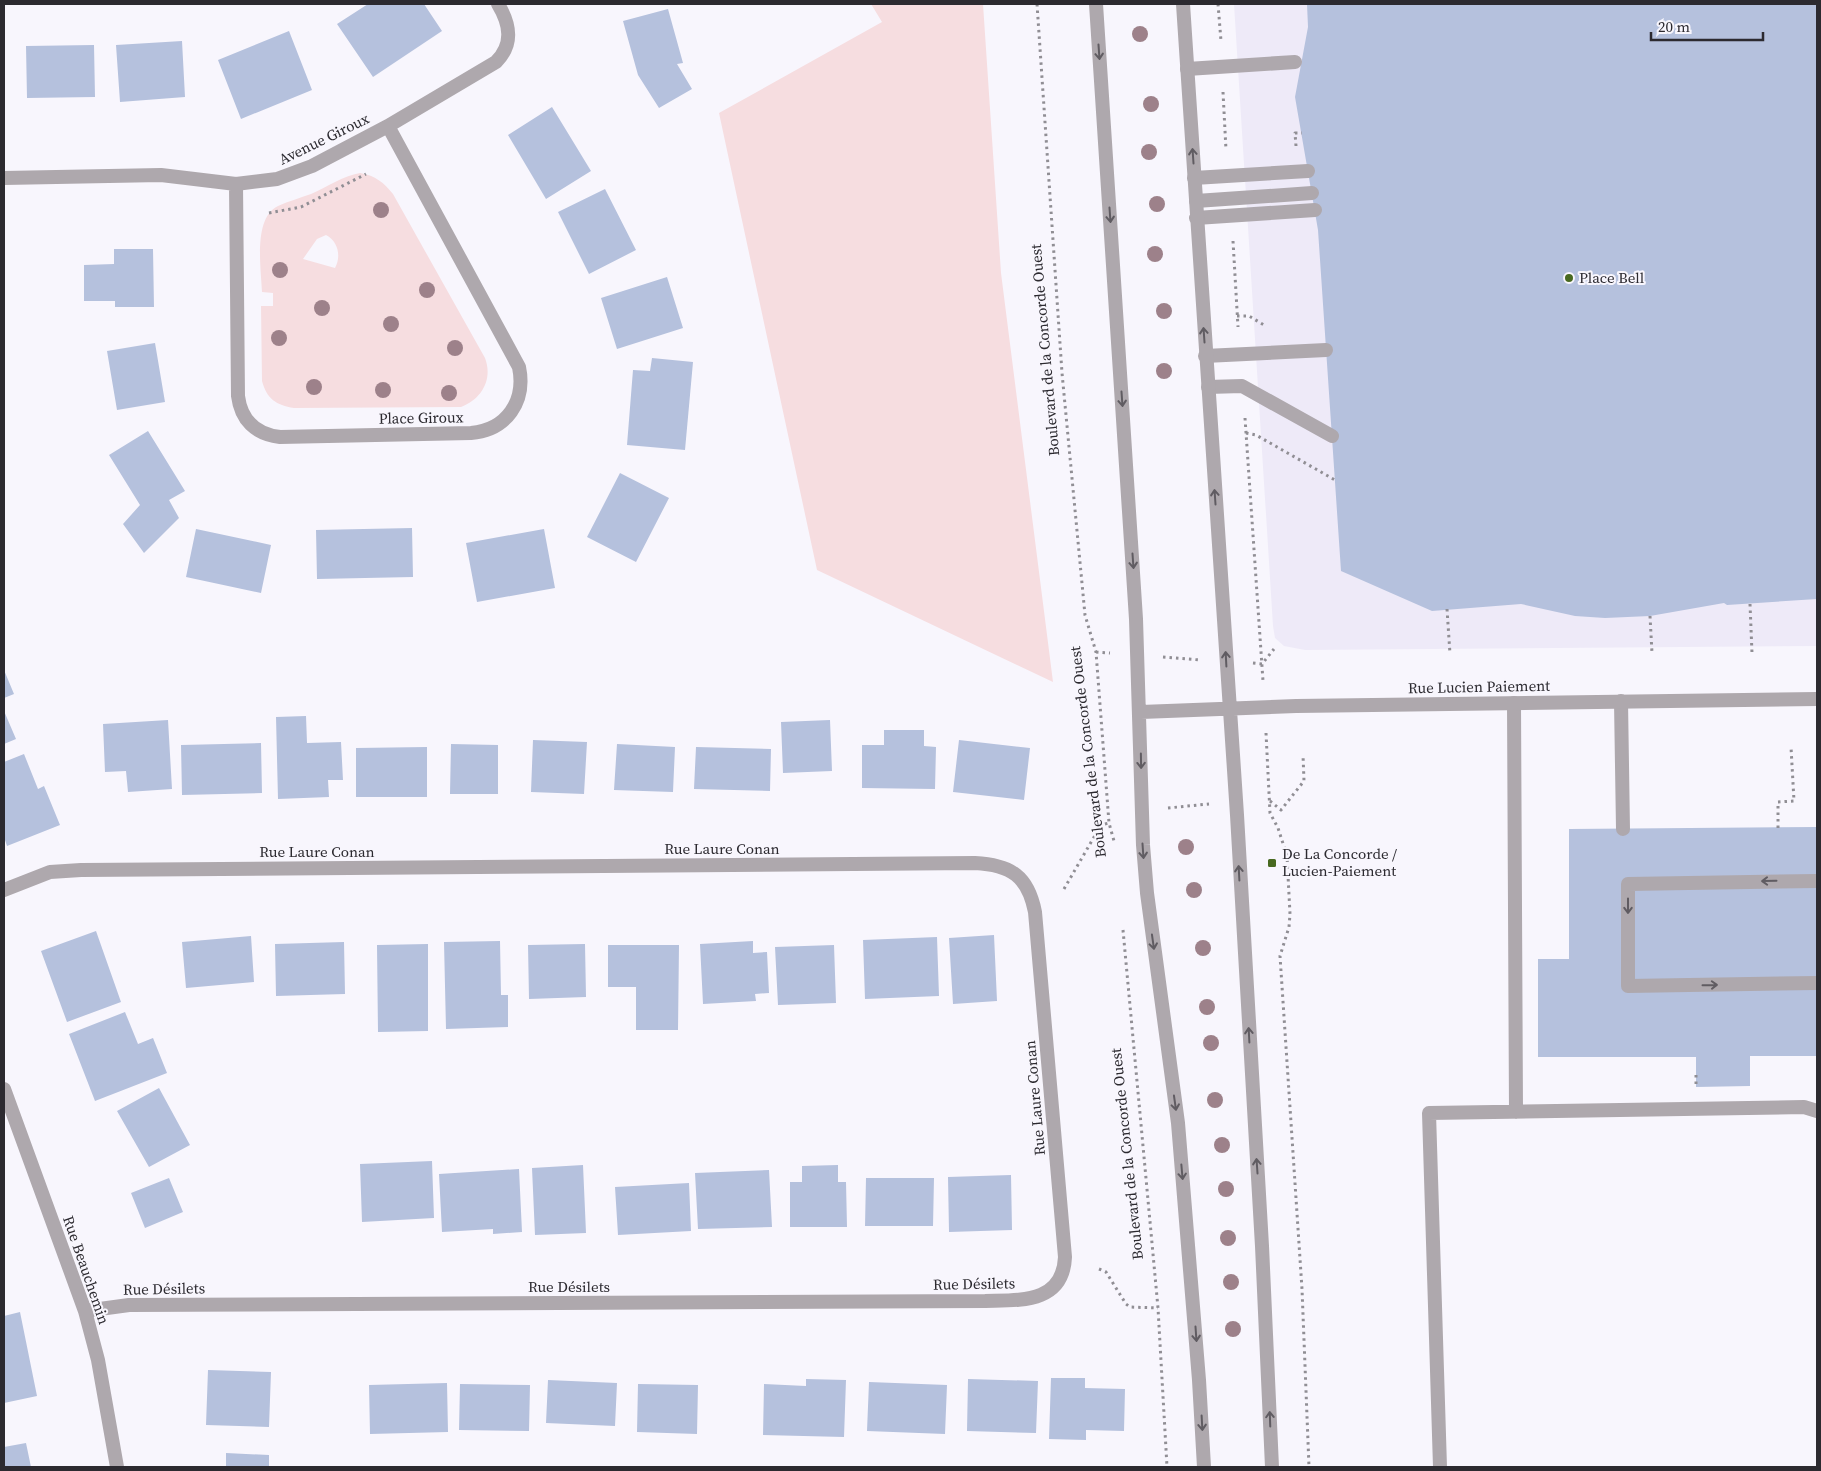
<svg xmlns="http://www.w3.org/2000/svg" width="1821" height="1471" font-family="'Source Serif 4',serif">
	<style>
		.built { fill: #eeeaf8 }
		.green { fill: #f6dde0; fill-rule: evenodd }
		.building { fill: #b5c1dd }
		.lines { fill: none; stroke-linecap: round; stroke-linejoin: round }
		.path { stroke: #908e94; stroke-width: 3; stroke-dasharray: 2.5 4; stroke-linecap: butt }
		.service { stroke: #aea8ad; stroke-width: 14 }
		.minor { stroke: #aea8ad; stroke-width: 14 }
		.tertiary { stroke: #aea8ad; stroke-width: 14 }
		.tree { fill: #9d818a }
		.oneway { stroke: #605c62 }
		.poi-dot { fill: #486920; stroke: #f8f6fd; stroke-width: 2 }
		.labels { text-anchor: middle; stroke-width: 4; stroke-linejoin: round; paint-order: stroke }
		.street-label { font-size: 15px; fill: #2c2a30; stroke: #f8f6fd }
		.poi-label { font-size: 15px; fill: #2c2a30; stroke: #f8f6fd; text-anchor: start }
	</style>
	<rect width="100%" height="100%" fill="#f8f6fd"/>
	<path class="built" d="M1234,4H1817V646L1305,650L1284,646L1275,638L1273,626Z"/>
	<path class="green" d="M871,4H983L1001,273L1053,682L817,570L719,113L882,22Z
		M360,173C376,176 383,182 393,194L485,358C493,379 482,399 461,407L294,408C276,405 267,399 262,381L261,306H273V293L262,292C261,268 253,218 278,206C289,201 300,198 311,194C327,187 343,176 360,173ZM326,235C339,242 341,257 335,268L303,259L317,239Z"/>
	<path class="building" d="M368,4H424L442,31L373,77L337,24Z
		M1307,4H1817V599L1727,605L1724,603L1650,616L1605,618L1575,616L1521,604L1432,611L1341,571L1318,230L1295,97L1308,27Z
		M668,9L683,63L677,64L692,89L659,108L638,75L623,21Z
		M289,31L312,90L241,119L218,60Z
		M182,41L185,97L120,102L116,45Z
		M94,45L95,97L27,98L26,46Z
		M552,107L591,171L546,199L508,135Z
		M605,189L636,250L589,274L558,212Z
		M114,249H153L154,307H115V301H84V265L114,264Z
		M667,277L683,328L617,349L601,298Z
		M155,343L165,402L117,410L107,351Z
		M652,358L693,362L685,450L627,445L633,370L650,371Z
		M148,431L185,491L169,500L179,518L144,553L123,524L140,505L109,455Z
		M620,473L669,498L636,562L587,537Z
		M412,528L413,577L317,579L316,530Z
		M196,529L271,545L261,593L186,577Z
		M544,529L555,588L477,602L466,543Z
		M4,670L14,694L4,698Z
		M4,711L16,739L4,744Z
		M306,716L307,743L341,742L343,780H328L329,797L278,799L276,717Z
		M168,720L172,789L128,792L126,771L105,772L103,724Z
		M830,720L832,771L783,773L781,722Z
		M884,730H924V746L936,747L935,789L862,788V745H884Z
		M533,740L587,742L584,794L531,792Z
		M959,740L1030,748L1024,800L953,792Z
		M261,743L262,793L182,795L181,745Z
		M451,744L498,745V794H450Z
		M617,744L675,747L673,792L614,790Z
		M427,747V797H356V748Z
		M696,747L771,749L770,791L694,789Z
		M24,754L38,789L44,786L60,825L7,846L4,837V762Z
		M1817,827V1056H1750V1086L1696,1087V1057H1538V959H1569V829Z
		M96,931L121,1002L67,1022L41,951Z
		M994,935L997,1001L953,1004L949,938Z
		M251,936L254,982L186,988L182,942Z
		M937,937L939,996L865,999L863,940Z
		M500,941L501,995H508V1027L446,1029L444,942Z
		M753,941V953L767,952L769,993L755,994L756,1001L703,1004L700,944Z
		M344,942L345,994L276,996L275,944Z
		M428,944V1031L378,1032L377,945Z
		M585,944L586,997L529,999L528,945Z
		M608,945H679L678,1030H636V987H608Z
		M834,945L836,1003L778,1005L775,947Z
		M125,1012L138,1044L153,1038L167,1073L95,1101L69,1034Z
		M159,1088L190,1145L149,1167L117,1111Z
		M432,1161L434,1218L362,1222L360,1164Z
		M583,1165L586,1233L535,1235L532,1168Z
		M838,1165V1182H846L847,1227H790V1182H802V1166Z
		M519,1169L522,1232L493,1234V1229L442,1232L439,1174Z
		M769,1170L772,1227L698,1229L695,1173Z
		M1011,1175L1012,1230L949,1232L948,1177Z
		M169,1178L183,1212L145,1228L131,1193Z
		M866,1178H934L933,1226H865Z
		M689,1183L691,1231L618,1235L615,1187Z
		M20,1312L37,1396L4,1403V1316Z
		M208,1370L271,1372L269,1427L206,1425Z
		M1051,1378H1085V1388L1125,1389L1124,1431L1086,1430V1440L1049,1439Z
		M806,1379L846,1380L844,1437L763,1435L764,1384L806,1386Z
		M968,1379L1038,1381L1036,1433L967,1431Z
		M548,1380L617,1383L615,1426L546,1423Z
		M869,1382L947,1385L945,1434L867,1431Z
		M447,1383L448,1432L370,1434L369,1385Z
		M460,1384L530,1385L529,1431L459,1430Z
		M638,1384L698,1385L697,1434L637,1432Z
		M26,1443L31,1467H4V1447Z
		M226,1453L269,1455V1467H226Z"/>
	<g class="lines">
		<path class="path" d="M1037,4L1062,373L1085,615L1096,652L1109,823L1114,841
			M1218,4L1221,41
			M1223,92L1226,150
			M1296,146L1295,133H1302
			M269,213L301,207L366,174
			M1233,241L1238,327
			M1237,316H1249L1264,325
			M1245,418L1263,681
			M1246,433L1256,435L1335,480
			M1750,604L1752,653
			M1447,609L1450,654
			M1650,616L1652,653
			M1096,652L1110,653
			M1163,657L1200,660
			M1253,663L1262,664L1274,649
			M1266,733L1270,813L1278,828L1287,856L1290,914L1289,927L1280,956L1302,1289L1309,1467
			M1270,801L1281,810L1304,781L1303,755
			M1168,808L1209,804
			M1778,828V802L1794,801L1791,747
			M1064,889L1101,825L1109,823
			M1123,930L1158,1308L1167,1467
			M1696,1084V1074
			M1099,1269L1106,1272L1126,1304L1130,1307L1158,1308"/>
		<path class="service" d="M1187,69L1295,62
			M1194,178L1308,171
			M1196,201L1312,193
			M1196,218L1315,210
			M1205,356L1326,350
			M1208,387L1242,386L1332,436
			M1621,701L1623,829
			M1514,703L1516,1112
			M1817,881L1628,884V986L1817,983
			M1440,1467L1429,1113L1804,1107L1817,1111"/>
		<path class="minor" d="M4,178L161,175L236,184L277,179L312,166L388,126L496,62C514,44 510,24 498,4
			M236,184L238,396C241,420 255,434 280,437L471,433C507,430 526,401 519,367L388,126
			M4,890L50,872L81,870L975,863C1011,865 1028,876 1035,912L1065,1257C1063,1304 1019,1300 985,1301L129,1305L85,1311
			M4,1089L85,1311L98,1360L117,1467"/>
		<path class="tertiary" d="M1096,4L1136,619L1143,845L1147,893L1178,1123L1199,1380L1204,1467
			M1183,4L1237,815L1262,1246L1272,1467
			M1141,712L1296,706L1817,699"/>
	</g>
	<g class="tree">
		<circle cx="1140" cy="34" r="8"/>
		<circle cx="1151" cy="104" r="8"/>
		<circle cx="1149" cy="152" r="8"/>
		<circle cx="1157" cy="204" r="8"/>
		<circle cx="381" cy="210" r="8"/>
		<circle cx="1155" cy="254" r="8"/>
		<circle cx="280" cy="270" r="8"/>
		<circle cx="427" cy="290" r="8"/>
		<circle cx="322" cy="308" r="8"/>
		<circle cx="1164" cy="311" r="8"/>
		<circle cx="391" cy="324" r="8"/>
		<circle cx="279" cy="338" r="8"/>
		<circle cx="455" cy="348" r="8"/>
		<circle cx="1164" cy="371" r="8"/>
		<circle cx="314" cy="387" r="8"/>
		<circle cx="383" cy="390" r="8"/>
		<circle cx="449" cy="393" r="8"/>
		<circle cx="1186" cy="847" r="8"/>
		<circle cx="1194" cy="890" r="8"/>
		<circle cx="1203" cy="948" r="8"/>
		<circle cx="1207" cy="1007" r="8"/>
		<circle cx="1211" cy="1043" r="8"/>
		<circle cx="1215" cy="1100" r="8"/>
		<circle cx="1222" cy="1145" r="8"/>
		<circle cx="1226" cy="1189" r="8"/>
		<circle cx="1228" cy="1238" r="8"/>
		<circle cx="1231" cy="1282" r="8"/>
		<circle cx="1233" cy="1329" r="8"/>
	</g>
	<defs><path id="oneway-shaft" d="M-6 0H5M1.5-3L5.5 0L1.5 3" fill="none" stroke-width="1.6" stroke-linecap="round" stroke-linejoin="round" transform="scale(1.25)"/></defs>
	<g class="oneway">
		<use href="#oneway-shaft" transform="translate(1099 52) rotate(86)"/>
		<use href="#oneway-shaft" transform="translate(1193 156) rotate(-94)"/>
		<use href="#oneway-shaft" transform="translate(1110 215) rotate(86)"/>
		<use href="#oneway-shaft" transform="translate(1204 335) rotate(-94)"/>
		<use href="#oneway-shaft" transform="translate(1122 399) rotate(86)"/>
		<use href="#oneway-shaft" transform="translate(1215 497) rotate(-94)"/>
		<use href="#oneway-shaft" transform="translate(1133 561) rotate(86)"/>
		<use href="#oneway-shaft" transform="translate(1226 659) rotate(-93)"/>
		<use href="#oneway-shaft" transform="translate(1141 761) rotate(89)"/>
		<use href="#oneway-shaft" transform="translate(1143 851) rotate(86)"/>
		<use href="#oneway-shaft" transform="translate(1239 873) rotate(-93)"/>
		<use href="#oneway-shaft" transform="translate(1769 881) rotate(179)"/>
		<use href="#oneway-shaft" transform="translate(1628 906) rotate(90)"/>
		<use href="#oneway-shaft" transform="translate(1153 942) rotate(82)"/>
		<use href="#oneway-shaft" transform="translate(1710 985) rotate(-1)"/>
		<use href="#oneway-shaft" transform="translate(1249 1035) rotate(-93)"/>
		<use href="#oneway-shaft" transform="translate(1175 1103) rotate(82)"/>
		<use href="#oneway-shaft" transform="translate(1257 1166) rotate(-94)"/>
		<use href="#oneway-shaft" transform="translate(1182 1172) rotate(85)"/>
		<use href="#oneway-shaft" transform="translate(1196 1334) rotate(86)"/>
		<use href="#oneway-shaft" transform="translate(1270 1419) rotate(-92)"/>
		<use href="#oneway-shaft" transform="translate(1202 1423) rotate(87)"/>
	</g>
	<g class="poi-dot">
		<circle cx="1569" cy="278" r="5"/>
		<rect x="1267" y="858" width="10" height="10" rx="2.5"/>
	</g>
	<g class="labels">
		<g class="street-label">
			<text transform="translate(324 139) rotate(-26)" y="5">Avenue Giroux</text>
			<text transform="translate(1045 350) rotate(-95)" y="5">Boulevard de la Concorde Ouest</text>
			<text transform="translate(421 418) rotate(-1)" y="5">Place Giroux</text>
			<text transform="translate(1479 687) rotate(-1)" y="5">Rue Lucien Paiement</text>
			<text transform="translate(1088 752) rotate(-97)" y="5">Boulevard de la Concorde Ouest</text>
			<text x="722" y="854">Rue Laure Conan</text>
			<text x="317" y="857">Rue Laure Conan</text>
			<text transform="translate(1035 1098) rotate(-95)" y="5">Rue Laure Conan</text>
			<text transform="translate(1127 1154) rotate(-96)" y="5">Boulevard de la Concorde Ouest</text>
			<text transform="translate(86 1270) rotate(71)" y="5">Rue Beauchemin</text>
			<text transform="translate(974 1284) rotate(-1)" y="5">Rue Désilets</text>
			<text x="569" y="1292">Rue Désilets</text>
			<text transform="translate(164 1289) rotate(-1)" y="5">Rue Désilets</text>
		</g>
		<g class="poi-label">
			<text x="1579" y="283">Place Bell</text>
			<text x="1282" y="859">De La Concorde /<tspan x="1282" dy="17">Lucien-Paiement</tspan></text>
		</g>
	</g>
	<rect width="1821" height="1471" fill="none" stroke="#2c2a30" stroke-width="10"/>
	<path d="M1651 32v8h112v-8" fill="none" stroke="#2c2a30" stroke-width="2.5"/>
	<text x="1658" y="32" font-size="15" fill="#2c2a30" stroke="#f8f6fd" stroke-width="4" paint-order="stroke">20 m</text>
</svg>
